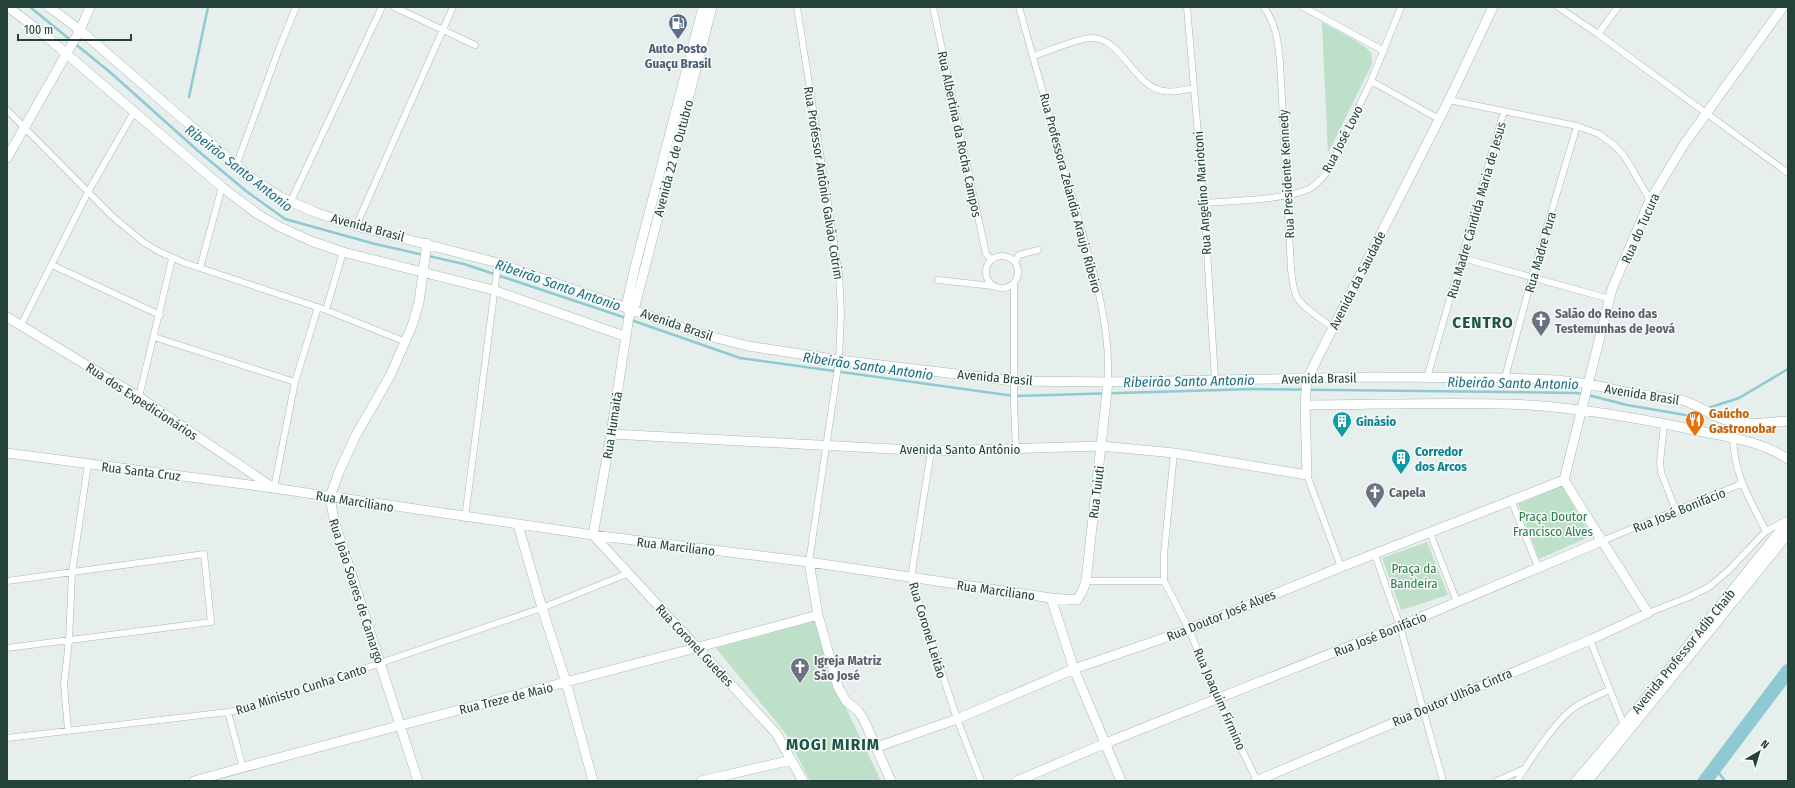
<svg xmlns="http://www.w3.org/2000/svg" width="1795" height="788" font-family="'Fira Sans Condensed',sans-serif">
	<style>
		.green { fill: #bfe0c8 }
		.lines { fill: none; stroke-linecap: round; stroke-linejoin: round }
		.stream { stroke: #8ec9d4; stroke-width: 2.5 }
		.river { stroke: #8ec9d4; stroke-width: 14 }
		.street-casing { stroke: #a8b8b2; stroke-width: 7 }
		.secondary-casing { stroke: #a4bbb3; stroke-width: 10 }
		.street { stroke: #fff; stroke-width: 6 }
		.secondary { stroke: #fff; stroke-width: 9 }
		.labels { text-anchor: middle; stroke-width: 3; stroke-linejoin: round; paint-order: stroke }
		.service-label { font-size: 13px; font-weight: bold; fill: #4e5e75; stroke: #f7fbf9 }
		.street-label { font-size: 13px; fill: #24423a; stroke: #f7fbf9 }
		.worship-label { font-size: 13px; font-weight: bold; fill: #5b616d; stroke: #f7fbf9; text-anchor: start }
		.food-label { font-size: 13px; font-weight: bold; fill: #c56008; stroke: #f7fbf9; text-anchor: start }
		.culture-label { font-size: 13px; font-weight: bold; fill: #0d838f; stroke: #f7fbf9; text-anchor: start }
		.park-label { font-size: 13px; fill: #2d7a4b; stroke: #f7fbf9 }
		.water-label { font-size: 14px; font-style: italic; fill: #1c6f80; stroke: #f7fbf9 }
		.district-label { font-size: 17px; font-weight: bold; letter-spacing: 1px; fill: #1f5548; stroke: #f7fbf9 }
	</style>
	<rect width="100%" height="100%" fill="#e6efeb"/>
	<path class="green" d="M1322,22C1332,28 1364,43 1370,52C1372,56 1372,60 1372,64L1328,153Z
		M1562,486L1591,536L1539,559L1518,504Z
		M1427,542L1448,595L1401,610L1382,558Z
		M815,621L842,700L881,781H810L786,734L716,648Z"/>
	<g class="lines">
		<path class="stream" d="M30,7L111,73L197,150L246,191L285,219L375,244L464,264L626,318
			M189,97L208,7
			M631,320L740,358L1014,396L1255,389L1577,393L1583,394
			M1588,395L1627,405L1691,416L1702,411
			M1708,408L1739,398L1788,369
			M1715,768L1725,781"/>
		<path class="river" d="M1705,781L1788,671"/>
		<defs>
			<path id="street" d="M394,7L475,45
				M797,7L839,274L841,312L839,360L809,562
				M933,7L986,254L991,259
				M1019,7L1097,285C1105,321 1109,345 1108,382
				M1187,7L1204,203L1215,379
				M1264,7C1276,24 1278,41 1280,62L1291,269C1292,278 1293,291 1298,299C1306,310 1321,319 1332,327
				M1303,7L1384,51
				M1558,7L1598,34L1788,173
				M1598,34L1618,7
				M1034,56C1049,51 1078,38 1092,38C1122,38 1134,87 1164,91C1174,93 1184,90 1194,88
				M1371,81L1439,119
				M1449,100L1577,126L1599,134L1614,145L1625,157L1650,200
				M7,110L112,216L143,242L160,252L185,263L326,310L406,342
				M236,166L279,49L296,7
				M290,203L382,7
				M1204,203C1232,201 1284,200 1309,189C1317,185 1323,177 1329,170L1371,81L1401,7
				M356,226L453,7
				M986 272a16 16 0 1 1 32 0a16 16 0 1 1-32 0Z
				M1462,258L1610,299
				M1015,262L1019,255L1038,250
				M52,265L160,315
				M200,268L222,187
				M938,280L993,286
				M1014,283V404L1016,449
				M326,310L343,252
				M21,325L88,192L134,112
				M154,337L295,382
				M1427,378L1504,111
				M1505,378L1532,277L1577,126
				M139,397L172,259
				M1664,424L1660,462L1661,472L1676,511
				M1733,439C1735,477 1749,498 1766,531
				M931,451L911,578L957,719L981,781
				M1174,453L1164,554V581L1189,629L1217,698L1257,781
				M1307,475L1341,567
				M274,488L295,382L318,307
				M1511,500L1538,567
				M465,518L498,263
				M1430,533L1457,602
				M1602,541L1741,484
				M1375,555L1400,626L1443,781
				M7,581L204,554L211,622L7,648
				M1086,581H1164
				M1648,613L1689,597L1709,587L1728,571L1766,531L1787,520
				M1590,640L1624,725
				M228,712L243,768
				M68,730L64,685L69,640L72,573L88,464
				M7,738L228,712L248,708L542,608L629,573
				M1497,781L1524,769
				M1517,781C1529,761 1554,724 1571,710C1582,701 1597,696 1609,690"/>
			<path id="secondary" d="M8,7L41,32L222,187L256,213L278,226L311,241L343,252L493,290L624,336
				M49,7L80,30L250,177L280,197L317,213L356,226L498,263L701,334L748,346L839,360L1015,381L1108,382L1373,377L1505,378L1557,380L1589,384L1630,393L1682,400C1699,405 1713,417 1729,421C1749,426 1768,422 1788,421
				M712,7L634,310L629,316L611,434L593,535L776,733L803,781
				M7,158L80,30L90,7
				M629,312L626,307L635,267L703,7
				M7,317L139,397L272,487
				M1305,405C1379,405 1454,401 1529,405C1586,409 1644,419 1699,431C1731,438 1761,441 1788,459
				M611,434L931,451L1101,446L1174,453L1307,475L1305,405L1307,379L1449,100L1493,7
				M7,453L266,487L593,535L809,562L1051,598L1077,600L1083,590L1086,581L1108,382
				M1564,480L1612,289L1650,200L1685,143L1783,7
				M518,525L542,608L566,682L593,781
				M809,562L818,615L838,687L846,701L858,711L863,718L891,781
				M1051,598L1074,669L1121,781
				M877,747L957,719L1074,669L1187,630L1341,567L1564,480
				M194,781C402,723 610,672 818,615
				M418,781L334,520L330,497L339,472L356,435L390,376L412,326L419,302L427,243
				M701,781L791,760
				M1017,781L1106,743L1400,626L1602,541
				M1256,781L1590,640L1648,613L1602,541L1564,480
				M1576,781L1624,725L1788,521
				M1588,781L1788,534"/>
		</defs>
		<use href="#street" class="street-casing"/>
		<use href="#secondary" class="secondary-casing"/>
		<use href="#street" class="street"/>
		<use href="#secondary" class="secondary"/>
	</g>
	<defs>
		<symbol id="fuel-pin" viewBox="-11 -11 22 30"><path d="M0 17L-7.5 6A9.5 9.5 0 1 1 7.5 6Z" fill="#5c6f8a" stroke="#f7fbf9"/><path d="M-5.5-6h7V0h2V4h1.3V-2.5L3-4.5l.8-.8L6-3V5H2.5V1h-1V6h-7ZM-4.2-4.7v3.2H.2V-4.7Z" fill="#fff"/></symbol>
		<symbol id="church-pin" viewBox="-11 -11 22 30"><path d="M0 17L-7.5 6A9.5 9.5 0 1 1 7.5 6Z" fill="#6b7280" stroke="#f7fbf9"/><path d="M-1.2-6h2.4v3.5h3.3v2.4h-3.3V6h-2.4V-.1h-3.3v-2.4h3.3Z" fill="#fff"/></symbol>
		<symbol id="restaurant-pin" viewBox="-11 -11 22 30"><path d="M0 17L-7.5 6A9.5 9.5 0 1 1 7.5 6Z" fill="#e8710a" stroke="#f7fbf9"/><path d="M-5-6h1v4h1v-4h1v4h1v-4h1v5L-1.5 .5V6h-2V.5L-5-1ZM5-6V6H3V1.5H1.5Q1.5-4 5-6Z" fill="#fff"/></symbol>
		<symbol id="building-pin" viewBox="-11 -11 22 30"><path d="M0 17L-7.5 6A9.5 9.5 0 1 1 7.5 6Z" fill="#0f9aa8" stroke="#f7fbf9"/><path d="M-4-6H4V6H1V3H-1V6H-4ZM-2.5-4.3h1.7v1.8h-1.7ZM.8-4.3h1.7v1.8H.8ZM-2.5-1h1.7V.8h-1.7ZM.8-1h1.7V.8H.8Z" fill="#fff"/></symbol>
	</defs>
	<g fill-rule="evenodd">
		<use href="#fuel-pin" x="667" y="12" width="22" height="30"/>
		<use href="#church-pin" x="1530" y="309" width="22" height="30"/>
		<use href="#restaurant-pin" x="1684" y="409" width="22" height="30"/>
		<use href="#building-pin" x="1331" y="410" width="22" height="30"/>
		<use href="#building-pin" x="1390" y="447" width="22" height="30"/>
		<use href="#church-pin" x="1364" y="481" width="22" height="30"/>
		<use href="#church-pin" x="789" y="656" width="22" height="30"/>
	</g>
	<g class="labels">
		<g class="service-label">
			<text x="678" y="53">Auto Posto<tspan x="678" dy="15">Guaçu Brasil</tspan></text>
		</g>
		<g class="street-label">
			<text transform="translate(960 134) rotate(78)" y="5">Rua Albertina da Rocha Campos</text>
			<text transform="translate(1342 139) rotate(-63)" y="5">Rua José Lovo</text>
			<text transform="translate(673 158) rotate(-75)" y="5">Avenida 22 de Outubro</text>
			<text transform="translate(1286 174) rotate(-93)" y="5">Rua Presidente Kennedy</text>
			<text transform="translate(824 183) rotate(81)" y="5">Rua Professor Antônio Galvão Cotrim</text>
			<text transform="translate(1071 193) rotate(75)" y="5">Rua Professora Zelandia Araujo Ribeiro</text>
			<text transform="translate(1202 193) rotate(-94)" y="5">Rua Angelino Mariotoni</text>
			<text transform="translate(1476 210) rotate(-74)" y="5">Rua Madre Cãndida Maria de Jesus</text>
			<text transform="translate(368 227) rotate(15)" y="5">Avenida Brasil</text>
			<text transform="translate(1640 228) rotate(-66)" y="5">Rua do Tucura</text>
			<text transform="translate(1540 252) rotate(-74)" y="5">Rua Madre Pura</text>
			<text transform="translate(1357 280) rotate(-63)" y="5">Avenida da Saudade</text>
			<text transform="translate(677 324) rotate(19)" y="5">Avenida Brasil</text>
			<text transform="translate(995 377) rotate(5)" y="5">Avenida Brasil</text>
			<text transform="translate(1319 378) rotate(-1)" y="5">Avenida Brasil</text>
			<text transform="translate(1642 394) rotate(9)" y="5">Avenida Brasil</text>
			<text transform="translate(142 401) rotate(33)" y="5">Rua dos Expedicionários</text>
			<text transform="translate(612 425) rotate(-81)" y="5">Rua Humaitá</text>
			<text x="960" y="454">Avenida Santo Antônio</text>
			<text transform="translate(141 471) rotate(7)" y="5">Rua Santa Cruz</text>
			<text transform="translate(1096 492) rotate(-83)" y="5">Rua Tuiuti</text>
			<text transform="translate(355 501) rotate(9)" y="5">Rua Marciliano</text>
			<text transform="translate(1679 510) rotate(-22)" y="5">Rua José Bonifácio</text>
			<text transform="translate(676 546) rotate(7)" y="5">Rua Marciliano</text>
			<text transform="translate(996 590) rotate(8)" y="5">Rua Marciliano</text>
			<text transform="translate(357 591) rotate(72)" y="5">Rua João Soares de Camargo</text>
			<text transform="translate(1221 615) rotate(-22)" y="5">Rua Doutor José Alves</text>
			<text transform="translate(928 630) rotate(73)" y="5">Rua Coronel Leitão</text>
			<text transform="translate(1380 634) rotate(-22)" y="5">Rua José Bonifácio</text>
			<text transform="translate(695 645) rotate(47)" y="5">Rua Coronel Guedes</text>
			<text transform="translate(1683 651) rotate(-51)" y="5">Avenida Professor Adib Chaib</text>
			<text transform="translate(301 689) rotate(-18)" y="5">Rua Ministro Cunha Canto</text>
			<text transform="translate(1452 697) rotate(-23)" y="5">Rua Doutor Ulhôa Cintra</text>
			<text transform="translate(506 698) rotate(-14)" y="5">Rua Treze de Maio</text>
			<text transform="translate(1220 699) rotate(66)" y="5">Rua Joaquim Firmino</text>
		</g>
		<g class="worship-label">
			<text x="1555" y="318">Salão do Reino das<tspan x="1555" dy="15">Testemunhas de Jeová</tspan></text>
			<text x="1389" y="497">Capela</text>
			<text x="814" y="665">Igreja Matriz<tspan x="814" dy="15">São José</tspan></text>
		</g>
		<g class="food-label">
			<text x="1709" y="418">Gaúcho<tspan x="1709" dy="15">Gastronobar</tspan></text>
		</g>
		<g class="culture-label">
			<text x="1356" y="426">Ginásio</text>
			<text x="1415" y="456">Corredor<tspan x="1415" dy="15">dos Arcos</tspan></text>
		</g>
		<g class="park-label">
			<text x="1553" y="521">Praça Doutor<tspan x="1553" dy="15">Francisco Alves</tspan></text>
			<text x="1414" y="573">Praça da<tspan x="1414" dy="15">Bandeira</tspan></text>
		</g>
		<g class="water-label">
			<text transform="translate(239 168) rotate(38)" y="5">Ribeirão Santo Antonio</text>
			<text transform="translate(558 285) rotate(19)" y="5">Ribeirão Santo Antonio</text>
			<text transform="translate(868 366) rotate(8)" y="5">Ribeirão Santo Antonio</text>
			<text transform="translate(1189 381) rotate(-1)" y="5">Ribeirão Santo Antonio</text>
			<text transform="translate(1513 383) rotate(1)" y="5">Ribeirão Santo Antonio</text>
		</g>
		<g class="district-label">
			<text x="1483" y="328">CENTRO</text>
			<text x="833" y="750">MOGI MIRIM</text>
		</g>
	</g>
	<rect width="1795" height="788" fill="none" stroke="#24423a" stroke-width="16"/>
	<g transform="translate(1759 752) rotate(38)" stroke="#f7fbf9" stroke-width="3" paint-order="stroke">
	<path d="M0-3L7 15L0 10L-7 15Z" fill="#24423a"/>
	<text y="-6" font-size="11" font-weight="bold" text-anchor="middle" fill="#24423a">N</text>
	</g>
	<path d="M18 34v6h113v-6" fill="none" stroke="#24423a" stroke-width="2"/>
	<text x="24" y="34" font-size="12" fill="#24423a" stroke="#f7fbf9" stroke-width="3" paint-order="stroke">100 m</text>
</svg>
